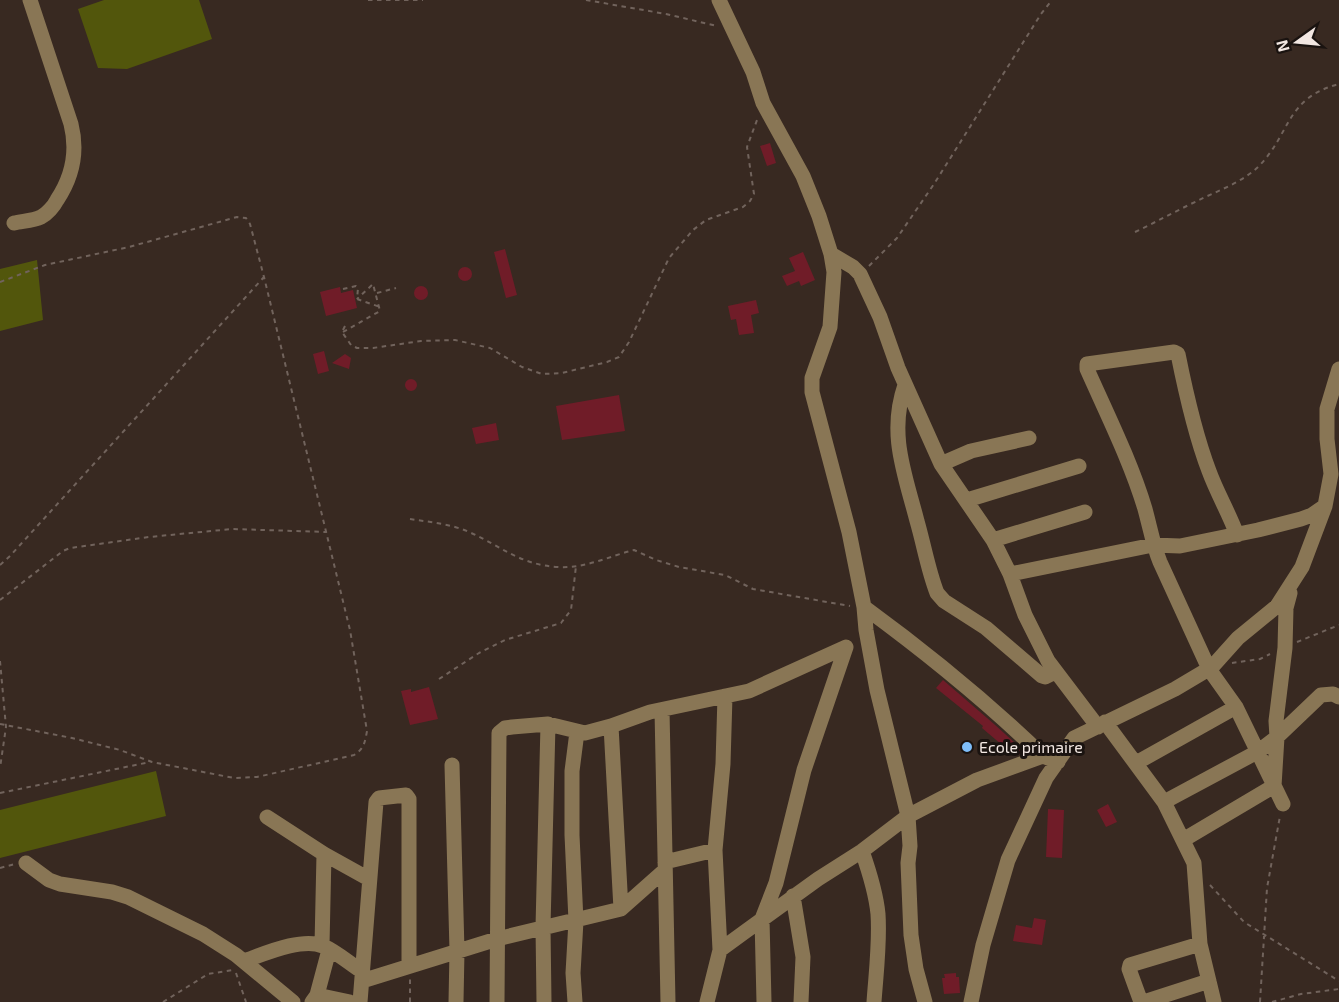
<svg xmlns="http://www.w3.org/2000/svg" width="1339" height="1002" font-family="'Exo 2',sans-serif">
	<style>
		.green { fill: #52560c }
		.building { fill: #701c28 }
		.lines { fill: none; stroke-linecap: round; stroke-linejoin: round }
		.path { stroke: #71635c; stroke-width: 2; stroke-dasharray: 4.5 4.5; stroke-linecap: butt }
		.minor { stroke: #897655; stroke-width: 15 }
		.poi-dot { fill: #7ebdf9; stroke: #1a1310; stroke-width: 2 }
		.labels { text-anchor: middle; stroke-width: 6; stroke-linejoin: round; paint-order: stroke }
		.poi-label { font-size: 16px; fill: #f2e7e2; stroke: #1a1310; text-anchor: start }
	</style>
	<rect width="100%" height="100%" fill="#382921"/>
	<path class="green" d="M104,0H199L212,39L127,69L98,68L78,9Z
		M37,260L43,320L0,331V269Z
		M156,771L166,816L0,858V810Z"/>
	<path class="building" d="M770,143L776,163L767,166L760,146Z
		M505,249L517,295L506,298L494,252Z
		M803,252L815,280L801,286L799,281L787,286L782,276L795,271L789,258Z
		M458 274a7 7 0 1 1 14 0a7 7 0 1 1-14 0Z
		M414 293a7 7 0 1 1 14 0a7 7 0 1 1-14 0Z
		M340,287L341,293L353,290L357,308L326,316L320,292Z
		M756,300L759,313L751,315L754,333L739,335L736,319L731,320L728,306Z
		M324,351L329,371L318,374L313,354Z
		M345,354L351,358L349,369L332,363Z
		M405 385a6 6 0 1 1 12 0a6 6 0 1 1-12 0Z
		M619,395L625,431L562,440L556,406Z
		M496,423L499,440L476,444L472,428Z
		M943,680L994,724L1025,752L1015,756L982,728L983,726L936,688Z
		M429,687L438,719L410,725L401,691L411,689V692Z
		M1108,804L1117,822L1106,827L1097,810Z
		M1048,809L1064,810L1062,858L1046,857Z
		M1034,918L1046,920L1042,945L1013,941L1016,925L1032,928Z
		M956,973V977H959L960,993L944,994L942,978H945L944,974Z"/>
	<g class="lines">
		<path class="path" d="M368,0H423
			M586,0L666,14L717,26
			M1135,232C1156,222 1176,211 1197,201C1217,191 1241,183 1258,167C1291,134 1285,98 1339,84
			M869,266L897,238L934,184L1041,14L1052,0
			M0,282L45,265L129,247L237,217L246,218L250,224L264,277L350,630L367,731C365,742 364,749 354,755L257,777L234,778L152,762L120,750L72,738L0,724
			M343,289L356,286L358,288L357,299
			M377,293L396,288
			M357,299L380,307
			M345,326L342,332L351,345L357,348H373L421,341L455,340L490,348L522,367L542,374L562,373L607,362L619,357L629,342L669,258L693,230L706,220L743,207L750,201L754,194L747,147L757,120
			M343,332L380,311L373,284L357,299
			M410,519C430,522 451,524 469,532C501,546 520,565 558,567C584,569 610,556 634,550L656,560L679,567L725,575L753,589L850,606
			M0,565L10,556L264,277
			M0,600L63,551L70,548L149,537L232,529L327,532
			M1297,642L1339,625
			M0,661L6,727L0,768
			M1232,663L1260,659L1270,654
			M439,679L479,653L505,640L561,623L571,610L576,566
			M0,793L150,762
			M0,868L15,864
			M1210,885L1244,922L1339,981
			M236,973L246,1002
			M163,1002L208,974L233,970
			M410,1002V979
			M1260,1002L1267,888L1280,816
			M1272,1002L1301,994L1339,989"/>
		<path class="minor" d="M719,0L753,72L763,103L803,176L819,216L831,254L834,272L830,327L812,378V392L849,532L864,607L866,630L877,690L908,816L910,846L908,863L911,935L916,969L925,1002
			M14,223C22,221 33,221 41,217C47,214 54,206 57,200C73,176 78,152 71,124L30,0
			M831,254L853,267L860,274L880,317L898,368L941,464L993,540L1010,574L1025,615L1048,661L1098,727
			M905,385C888,434 905,474 917,521C924,545 928,570 937,593L944,601L986,628L1042,676L1045,677L1055,672
			M941,464L971,451L1029,438
			M967,500L1079,466
			M1237,535C1229,513 1217,493 1209,471C1196,437 1185,389 1178,354L1174,352L1087,364V369C1107,414 1131,462 1145,509C1150,527 1153,545 1160,562L1209,669L1236,707L1283,804
			M993,540L1085,512
			M1010,574L1153,545L1180,546L1258,530L1301,519L1312,515L1325,506
			M864,607C927,653 987,702 1043,756
			M662,710L668,1002
			M1105,722L1164,802L1194,863L1200,944L1214,1002
			M1136,763L1236,707
			M452,765L457,951L456,1002
			M1164,802L1259,751L1277,737L1321,695L1333,694L1339,697
			M267,817L324,854L369,879
			M1183,840L1274,786L1277,737L1276,721L1285,648L1286,608L1290,593
			M862,851C869,871 876,893 878,914C880,943 876,973 874,1002
			M665,862L715,850
			M26,863L49,880L60,884L112,892L128,897L203,934L236,955L293,1002
			M793,896L803,957L801,1002
			M621,909L665,870
			M322,945L324,854
			M720,950L715,850L723,764L725,696
			M244,961C264,954 302,937 323,946C337,952 350,964 363,972
			M362,981L497,939L621,909L611,726L650,712L749,691L846,647L804,770L776,883L762,919L764,1002
			M317,995L329,950
			M312,1002L317,995L350,1002
			M360,1002L376,802L379,798L406,795L409,799V965
			M497,1002L499,733L505,728L512,727L548,724L585,733L611,726
			M544,1002L543,927L548,724
			M575,1002L573,973L576,921L572,835V771L577,732
			M707,1002L720,950L746,931L818,879L862,851L908,816L977,780L1043,756L1058,762
			M971,1002L983,945L1008,860L1046,778L1074,738L1175,689L1212,667L1238,638L1277,606L1302,567L1325,506L1331,474L1327,439V409L1339,369
			M1141,1002L1129,969L1130,965L1200,944
			M1144,1002L1209,981"/>
	</g>
	<circle class="poi-dot" cx="967" cy="747" r="6"/>
	<g class="labels">
		<g class="poi-label">
			<text x="979" y="753">Ecole primaire</text>
		</g>
	</g>
	<g transform="translate(1297 42) rotate(255)" stroke="#1a1310" stroke-width="4.5" paint-order="stroke">
	<path d="M0-4.5L10 22L0 15L-10 22Z" fill="#f2e7e2"/>
	<text y="-9" font-size="16" font-weight="bold" text-anchor="middle" fill="#f2e7e2">N</text>
	</g>
</svg>
